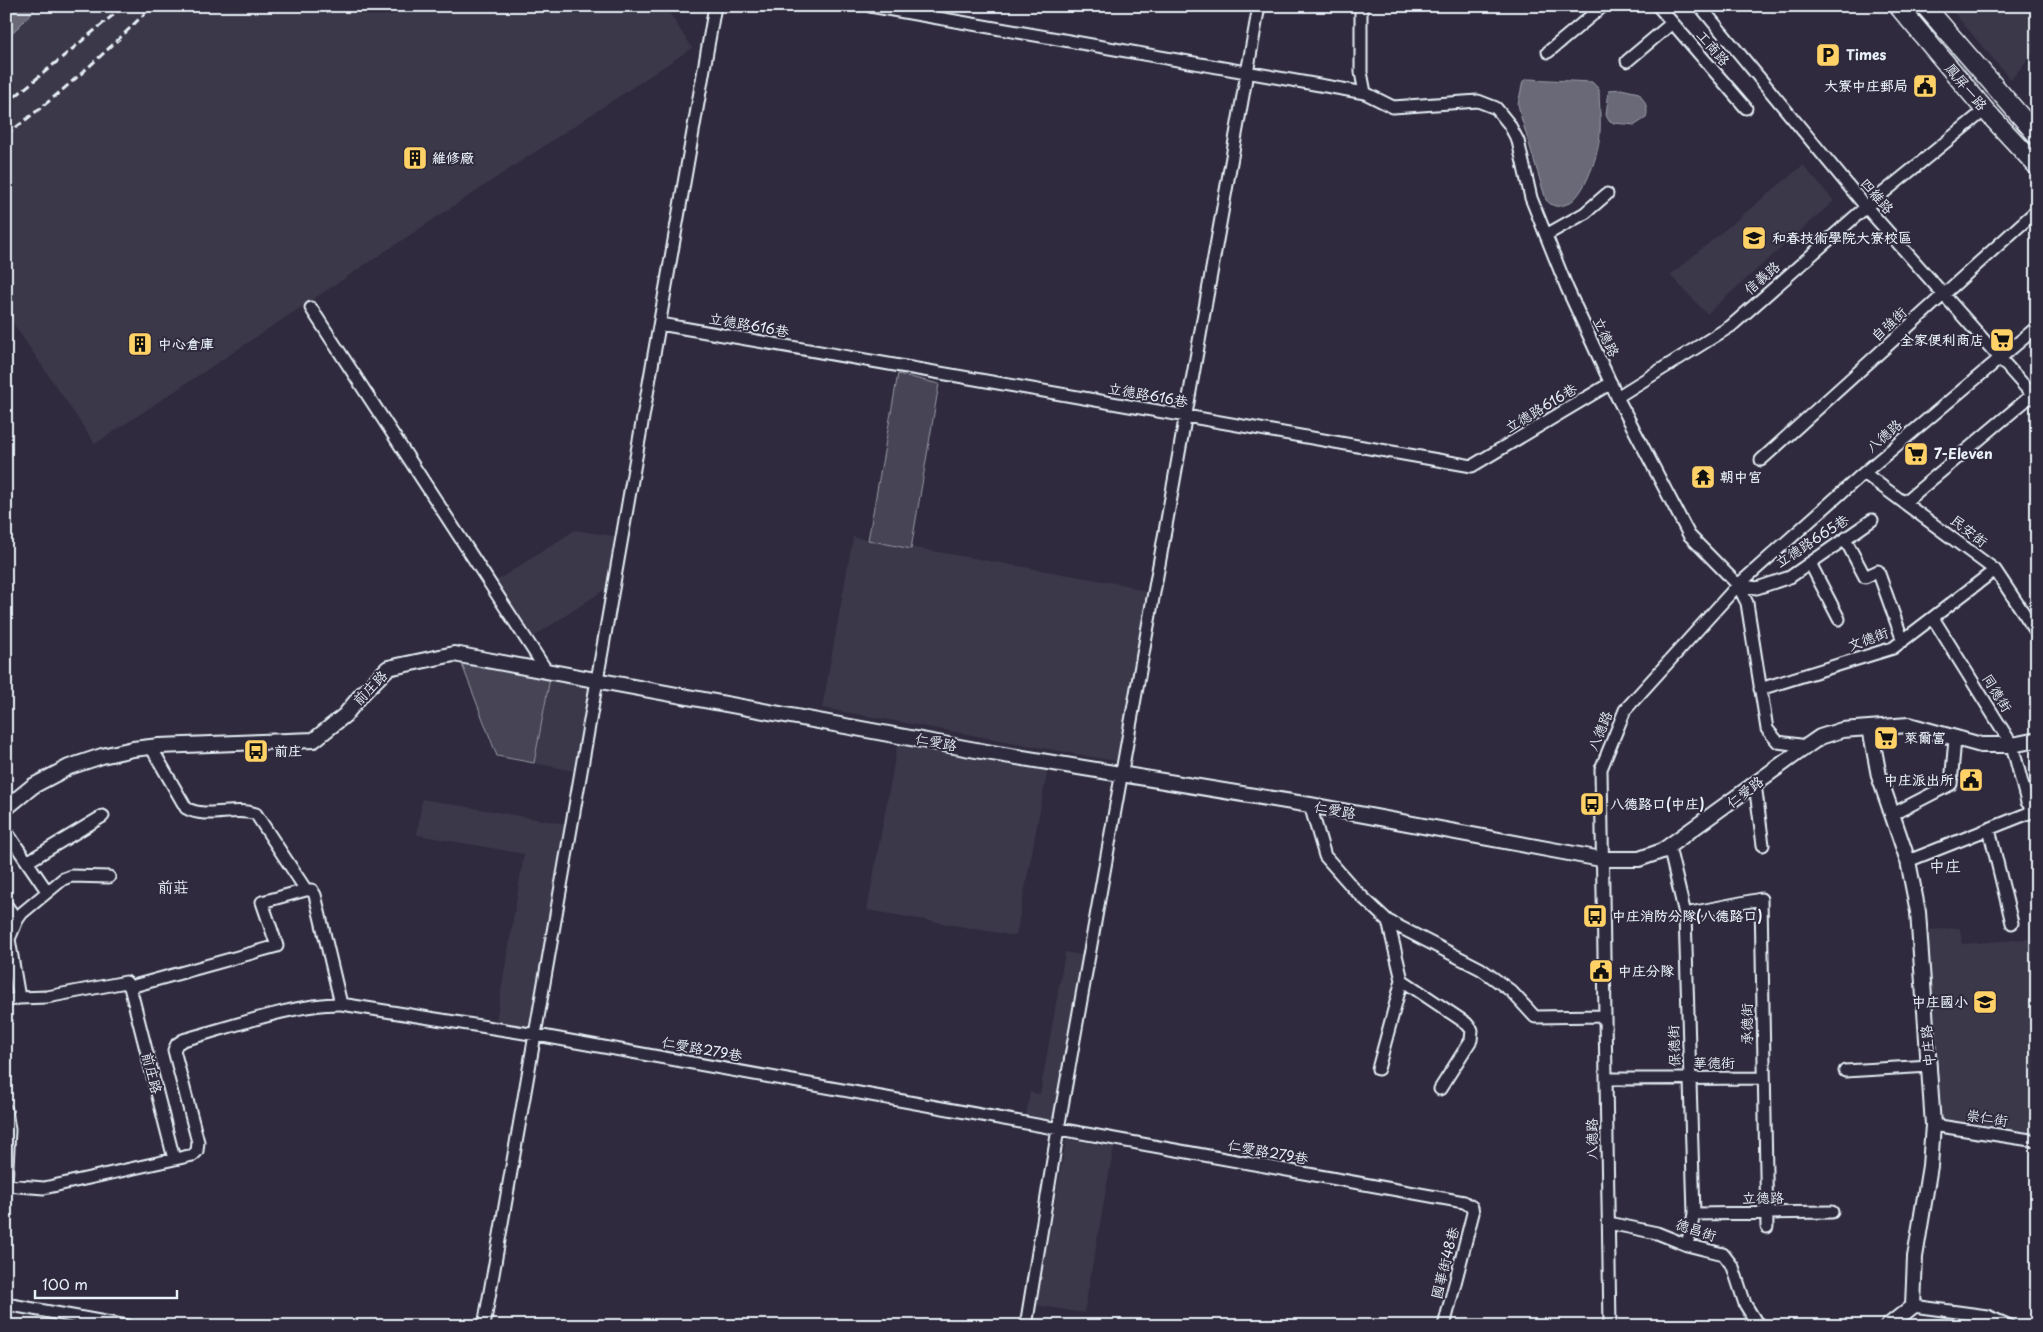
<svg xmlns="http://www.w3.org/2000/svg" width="2043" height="1332" font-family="'Playpen Sans','LXGW WenKai TC',sans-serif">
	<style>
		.built { fill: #3b3749 }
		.green { fill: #464455; stroke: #979aa6 }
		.water { fill: #696978; stroke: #9c9fab }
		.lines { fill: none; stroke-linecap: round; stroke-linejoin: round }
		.minor-casing { stroke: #e8f1f8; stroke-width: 15 }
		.tertiary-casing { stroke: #e8f1f8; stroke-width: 18 }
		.primary-casing { stroke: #e8f1f8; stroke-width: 21 }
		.minor { stroke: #2f2a3d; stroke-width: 11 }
		.tertiary { stroke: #2f2a3d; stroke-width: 14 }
		.primary { stroke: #2f2a3d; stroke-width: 18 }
		.rail { stroke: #e8f1f8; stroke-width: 3; stroke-dasharray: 8 4; stroke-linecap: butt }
		.labels { text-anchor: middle; stroke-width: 4; stroke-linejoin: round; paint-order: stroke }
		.street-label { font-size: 14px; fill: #e8f1f8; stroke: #2f2a3d }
		.poi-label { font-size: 14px; font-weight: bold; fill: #e8f1f8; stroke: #2f2a3d; text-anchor: start }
		.quarter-label { font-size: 16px; fill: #e8f1f8; stroke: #2f2a3d }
	</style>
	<rect width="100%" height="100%" fill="#2f2a3d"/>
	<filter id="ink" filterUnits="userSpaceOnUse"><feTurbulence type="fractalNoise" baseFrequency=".02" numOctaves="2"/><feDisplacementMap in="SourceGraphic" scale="10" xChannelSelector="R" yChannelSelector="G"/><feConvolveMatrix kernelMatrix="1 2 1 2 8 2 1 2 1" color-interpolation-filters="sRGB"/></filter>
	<g filter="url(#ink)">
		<path class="built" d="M6,6H665L692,48L95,444L6,313Z
			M1948,6H2037V48L2011,80Z
			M1803,165L1834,201L1707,314L1670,275Z
			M575,530L614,536L607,588L532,638L493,583Z
			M853,537L1126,585L1149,593L1120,762L822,708Z
			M550,678L589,686L574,771L534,763Z
			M898,741L1048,768L1016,936L867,910Z
			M422,799L566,824L532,1029L496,1021L524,854L417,835Z
			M1960,928L1962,944L2037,938V1134L1941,1121L1938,1059L1926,930Z
			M1065,952L1085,956L1056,1121L1026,1115L1030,1092L1040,1094Z
			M1066,1139L1114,1147L1084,1313L1036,1305Z"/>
		<path class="green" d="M898,374L939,384L911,549L868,540Z
			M461,662L550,678L534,763L497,756Z"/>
		<path class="water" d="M6,6H38L6,40Z
			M1528,79L1592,82L1599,89C1599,103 1601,118 1600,132C1600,151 1585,197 1567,204C1557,208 1553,207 1546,200L1521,117L1518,104L1523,81Z
			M1621,89L1639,93C1645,102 1649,108 1646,118L1635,125L1614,123L1609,121L1606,115L1609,90Z"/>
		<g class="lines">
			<defs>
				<path id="minor" d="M870,6L1365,93
					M1361,6V72L1365,93L1393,107L1478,101L1496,108L1509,124L1518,141L1531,198L1567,288L1617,397L1689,535L1738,585L1747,603L1767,729L1778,742L1807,746
					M1658,6L1746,108
					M1700,6L1866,207L2037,400
					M1548,52L1603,6
					M1627,61L1672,23
					M1546,235L1585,213L1607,194
					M311,308L546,670
					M660,324L1472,466L1611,383
					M1617,397L1731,326L1866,207L1985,110
					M1761,460L2037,210
					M1864,473L1995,570L2037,633
					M1905,502L2032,395
					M1845,539L1865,577L1878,571L1903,641
					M1810,563L1839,619
					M1738,585L1757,588L1790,577L1872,520
					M1933,618L2012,745L2027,802L2037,815
					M1760,689L1893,648L1995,570
					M151,747L186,808C207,820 234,806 256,814L306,890H312L315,895L341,1004
					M1755,784L1763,845
					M1310,805L1325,856L1355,890L1388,921L1481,969L1511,991L1535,1017L1604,1016
					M1893,814L1951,784L1955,739
					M1989,829L2012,923
					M6,831L47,891
					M1669,847L1685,914L1694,1214L1687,1245
					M1908,861L2034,811
					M27,862L103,816
					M6,905L17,920
					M1685,914L1761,899L1767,1227
					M1402,980L1466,1023L1472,1030L1471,1040L1440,1089
					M130,987L277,946L262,902L306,890
					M19,998L9,939L17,920L22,913L63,879L71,876L109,877
					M6,1001L19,998L47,997L126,982L130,987L174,1159
					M1378,1069L1402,980L1388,921
					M1845,1071L1930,1066
					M1606,1079L1763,1078
					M6,1110L9,1130L6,1185
					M1933,1125L2037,1141
					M6,1185L44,1188L193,1155L197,1151L198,1142L174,1050L177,1044L183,1040C228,1028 296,1003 341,1004L537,1035L1464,1202L1472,1207L1473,1213L1444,1326
					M1694,1214L1832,1212
					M1609,1223L1657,1233L1687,1245L1723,1254L1733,1267L1745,1304L1756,1322L1762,1326
					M6,1304L127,1326
					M1913,1306L1987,1316L2010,1326
					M484,1326L715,6
					M1026,1326L1058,1129L1259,6
					M1610,1326L1601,769L1625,710L1738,585L1858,478L2037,327"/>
				<path id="tertiary" d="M1870,728L1879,776L1908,861L1918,912L1933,1125L1930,1166L1915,1257L1913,1306L1888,1326
					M6,808L33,786L69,767L102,756L133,749L159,746L314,740L345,715L362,694L388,668L454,654L992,753L1310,805L1601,859H1639L1662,851L1807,746L1820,737L1842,730L1909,725L1981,745H2012L2037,740"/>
				<path id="primary" d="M1898,6L1985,110L2037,166
					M1925,6L2037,135"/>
			</defs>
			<use href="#minor" class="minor-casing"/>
			<use href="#tertiary" class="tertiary-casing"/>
			<use href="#primary" class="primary-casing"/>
			<use href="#minor" class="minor"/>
			<use href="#tertiary" class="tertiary"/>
			<use href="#primary" class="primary"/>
			<path class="rail" d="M6,104L124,6
				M6,135C58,96 106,53 152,6"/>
		</g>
	</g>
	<defs>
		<symbol id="parking-square" viewBox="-11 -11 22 22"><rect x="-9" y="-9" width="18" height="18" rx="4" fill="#ffd166" stroke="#2f2a3d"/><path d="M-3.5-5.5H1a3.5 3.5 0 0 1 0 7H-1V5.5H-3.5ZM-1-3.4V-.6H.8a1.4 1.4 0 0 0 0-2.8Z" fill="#111"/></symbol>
		<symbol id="civic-square" viewBox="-11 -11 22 22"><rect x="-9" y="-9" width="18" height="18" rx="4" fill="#ffd166" stroke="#2f2a3d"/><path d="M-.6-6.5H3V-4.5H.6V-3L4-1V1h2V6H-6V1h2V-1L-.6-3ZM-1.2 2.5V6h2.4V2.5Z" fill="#111"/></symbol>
		<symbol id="building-square" viewBox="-11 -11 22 22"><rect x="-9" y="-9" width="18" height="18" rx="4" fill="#ffd166" stroke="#2f2a3d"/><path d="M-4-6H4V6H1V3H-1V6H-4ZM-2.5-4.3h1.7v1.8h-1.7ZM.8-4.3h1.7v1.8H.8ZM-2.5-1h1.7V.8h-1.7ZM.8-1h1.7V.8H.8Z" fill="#111"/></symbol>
		<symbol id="university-square" viewBox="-11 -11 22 22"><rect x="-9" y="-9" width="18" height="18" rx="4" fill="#ffd166" stroke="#2f2a3d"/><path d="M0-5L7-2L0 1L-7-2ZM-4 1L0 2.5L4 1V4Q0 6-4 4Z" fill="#111"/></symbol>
		<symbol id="supermarket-square" viewBox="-11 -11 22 22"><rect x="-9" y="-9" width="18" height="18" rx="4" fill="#ffd166" stroke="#2f2a3d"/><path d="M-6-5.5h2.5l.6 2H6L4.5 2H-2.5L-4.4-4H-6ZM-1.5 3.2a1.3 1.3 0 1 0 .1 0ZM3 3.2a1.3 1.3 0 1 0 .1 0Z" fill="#111"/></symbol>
		<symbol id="temple-square" viewBox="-11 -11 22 22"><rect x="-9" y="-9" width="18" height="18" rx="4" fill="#ffd166" stroke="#2f2a3d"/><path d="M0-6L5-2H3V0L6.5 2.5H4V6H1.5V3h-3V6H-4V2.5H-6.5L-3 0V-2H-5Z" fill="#111"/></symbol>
		<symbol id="bus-square" viewBox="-11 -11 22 22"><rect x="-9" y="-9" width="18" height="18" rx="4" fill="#ffd166" stroke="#2f2a3d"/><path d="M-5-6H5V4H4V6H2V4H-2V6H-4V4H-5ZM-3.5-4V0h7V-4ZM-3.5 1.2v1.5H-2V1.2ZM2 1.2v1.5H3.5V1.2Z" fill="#111"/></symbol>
		<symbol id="school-square" viewBox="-11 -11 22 22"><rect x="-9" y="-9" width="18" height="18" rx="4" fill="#ffd166" stroke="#2f2a3d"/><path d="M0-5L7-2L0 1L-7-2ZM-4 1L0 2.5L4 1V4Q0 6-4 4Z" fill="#111"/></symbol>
	</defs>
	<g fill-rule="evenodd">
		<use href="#parking-square" x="1814" y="41" width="28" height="28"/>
		<use href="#civic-square" x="1911" y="72" width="28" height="28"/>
		<use href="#building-square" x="401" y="144" width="28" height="28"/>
		<use href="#university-square" x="1740" y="224" width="28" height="28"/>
		<use href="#supermarket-square" x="1988" y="326" width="28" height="28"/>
		<use href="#building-square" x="126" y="330" width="28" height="28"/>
		<use href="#supermarket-square" x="1902" y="440" width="28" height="28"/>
		<use href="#temple-square" x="1689" y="463" width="28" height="28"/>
		<use href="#supermarket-square" x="1872" y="724" width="28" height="28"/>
		<use href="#bus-square" x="242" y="737" width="28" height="28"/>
		<use href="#civic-square" x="1957" y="766" width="28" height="28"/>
		<use href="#bus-square" x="1578" y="790" width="28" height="28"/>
		<use href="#bus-square" x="1581" y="902" width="28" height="28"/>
		<use href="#civic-square" x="1587" y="957" width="28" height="28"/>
		<use href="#school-square" x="1971" y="988" width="28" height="28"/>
	</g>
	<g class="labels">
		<g class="street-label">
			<text transform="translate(1713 48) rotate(49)" y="5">工商路</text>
			<text transform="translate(1966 87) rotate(50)" y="5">鳳屏一路</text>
			<text transform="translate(1877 196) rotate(49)" y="5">四維路</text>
			<text transform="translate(1762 278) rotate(-41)" y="5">信義路</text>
			<text transform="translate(1889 324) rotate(-43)" y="5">自強街</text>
			<text transform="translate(749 325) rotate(10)" y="5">立德路616巷</text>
			<text transform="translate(1606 337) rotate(65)" y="5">立德路</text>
			<text transform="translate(1148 395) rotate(10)" y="5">立德路616巷</text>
			<text transform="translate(1541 408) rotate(-31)" y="5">立德路616巷</text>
			<text transform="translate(1884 436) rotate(-41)" y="5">八德路</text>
			<text transform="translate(1969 531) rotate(38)" y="5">民安街</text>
			<text transform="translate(1812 541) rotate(-33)" y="5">立德路665巷</text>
			<text transform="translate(1868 639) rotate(-20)" y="5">文德街</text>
			<text transform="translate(370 688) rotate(-46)" y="5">前庄路</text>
			<text transform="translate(1997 693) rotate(58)" y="5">同德街</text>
			<text transform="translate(1600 731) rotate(-68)" y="5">八德路</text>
			<text transform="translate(936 742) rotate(11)" y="5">仁愛路</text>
			<text transform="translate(1745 792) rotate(-37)" y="5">仁愛路</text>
			<text transform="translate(1335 810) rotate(10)" y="5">仁愛路</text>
			<text transform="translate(1747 1024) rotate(-91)" y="5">承德街</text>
			<text transform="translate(1674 1046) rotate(-92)" y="5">保德街</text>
			<text transform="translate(1928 1046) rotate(-95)" y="5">中庄路</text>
			<text transform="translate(702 1049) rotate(10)" y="5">仁愛路279巷</text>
			<text x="1714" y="1068">華德街</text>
			<text transform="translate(152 1073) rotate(76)" y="5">前庄路</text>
			<text transform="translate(1987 1118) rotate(9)" y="5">崇仁街</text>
			<text transform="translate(1592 1139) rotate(-91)" y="5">八德路</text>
			<text transform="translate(1268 1152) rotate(10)" y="5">仁愛路279巷</text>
			<text transform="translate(1763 1198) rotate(-1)" y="5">立德路</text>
			<text transform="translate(1696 1230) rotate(18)" y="5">德昌街</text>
			<text transform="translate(1445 1263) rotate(-76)" y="5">國華街48巷</text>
		</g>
		<g class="poi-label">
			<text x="1846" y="60">Times</text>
			<text x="1908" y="91" text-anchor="end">大寮中庄郵局</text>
			<text x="432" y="163">維修廠</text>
			<text x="1772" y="243">和春技術學院大寮校區</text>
			<text x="1984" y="345" text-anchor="end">全家便利商店</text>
			<text x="158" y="349">中心倉庫</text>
			<text x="1934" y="459">7-Eleven</text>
			<text x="1720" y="482">朝中宮</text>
			<text x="1904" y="743">萊爾富</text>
			<text x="274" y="756">前庄</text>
			<text x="1954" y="785" text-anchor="end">中庄派出所</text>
			<text x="1610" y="809">八德路口(中庄)</text>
			<text x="1612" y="921">中庄消防分隊(八德路口)</text>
			<text x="1618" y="976">中庄分隊</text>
			<text x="1968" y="1007" text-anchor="end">中庄國小</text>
		</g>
		<g class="quarter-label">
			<text x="1945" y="872">中庄</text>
			<text x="173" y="893">前莊</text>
		</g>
	</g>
	<rect width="2043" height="1332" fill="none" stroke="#2f2a3d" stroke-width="25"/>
	<rect x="12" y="12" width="2018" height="1307" fill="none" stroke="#e8f1f8" stroke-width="2" filter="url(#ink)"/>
	<path d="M35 1290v8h142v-8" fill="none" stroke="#e8f1f8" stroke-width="2.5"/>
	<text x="42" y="1290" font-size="15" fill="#e8f1f8" stroke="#2f2a3d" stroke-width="4" paint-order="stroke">100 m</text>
</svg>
